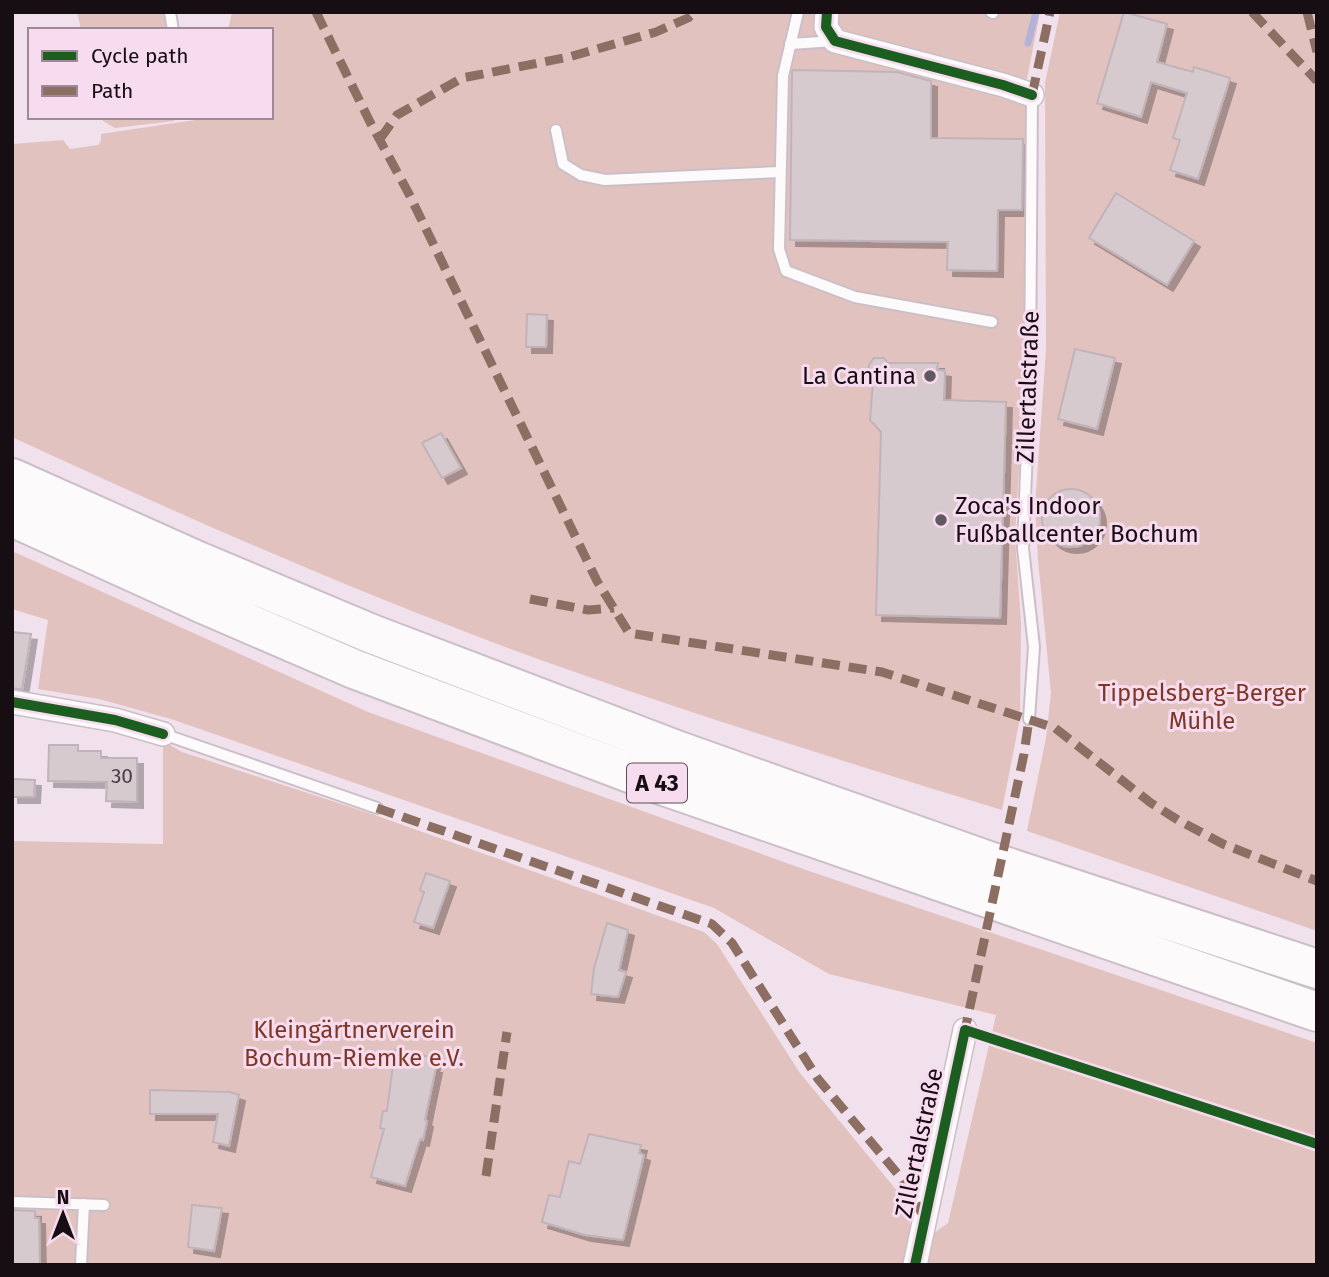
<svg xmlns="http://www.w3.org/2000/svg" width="1329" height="1277" font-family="'Fira Sans',sans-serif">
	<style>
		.green { fill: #e2c2bf }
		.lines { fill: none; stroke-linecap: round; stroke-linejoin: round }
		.stream { stroke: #b3b2d8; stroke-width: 7 }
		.building { fill: #d7cacf; stroke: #c0b3b9; stroke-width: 2; filter: url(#shadow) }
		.service-casing { stroke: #cbbfc7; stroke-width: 14 }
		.minor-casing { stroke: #cbbfc7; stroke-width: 26 }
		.motorway-casing { stroke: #cbbfc7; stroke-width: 42 }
		.service { stroke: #fdfafc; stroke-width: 10 }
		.minor { stroke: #fdfafc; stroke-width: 23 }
		.motorway { stroke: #fdfafc; stroke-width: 38 }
		.quiet { stroke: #8d6e63; stroke-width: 9; stroke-dasharray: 18 9; stroke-linecap: butt }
		.cycleway-casing { stroke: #f7dbee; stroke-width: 15 }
		.cycleway { stroke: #1b5e20; stroke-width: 10 }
		.poi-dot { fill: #635860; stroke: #f7dbee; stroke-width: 2.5 }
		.labels { text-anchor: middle; stroke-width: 6; stroke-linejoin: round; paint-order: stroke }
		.number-label { font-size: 21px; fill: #483e44 }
		.shield { fill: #f7dbee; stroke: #5a4c55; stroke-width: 2 }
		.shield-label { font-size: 23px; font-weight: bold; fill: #170e14 }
		.poi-label { font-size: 24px; fill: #170e14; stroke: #f7dbee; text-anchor: end }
		.street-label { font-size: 24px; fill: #170e14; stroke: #f7dbee }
		.park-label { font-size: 24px; fill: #7d3724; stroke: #f7dbee }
	</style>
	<defs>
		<filter id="shadow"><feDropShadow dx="6" dy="6" stdDeviation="0" flood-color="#0004"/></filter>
	</defs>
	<rect width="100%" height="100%" fill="#f1e1ec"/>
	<path class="green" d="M77,12H164L167,30H81Z
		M232,12H1040L1027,79V233L1023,401L1015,536L1021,623L1020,718L1002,810C858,766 714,721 572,671C381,604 196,522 12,437V144L63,140L70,149L98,145L101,141V134L195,120V117H271V30H228Z
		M1060,12H1317V931L1027,831L1046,738L1051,693L1038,560L1035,506L1046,349L1045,83Z
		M102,117H175L174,121L115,128L103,121Z
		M12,551L368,712L806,870L1317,1043V1265H921L930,1236L948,1223L996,1015L829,974L714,908L171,719L99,699L38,689L48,620L12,609Z
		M163,741L182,752L369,813L704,932L717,944L800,1073L903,1198L911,1227L905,1265H12V841L163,844Z"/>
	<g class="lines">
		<path class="stream" d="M1028,43L1036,12"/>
	</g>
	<path class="building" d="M1124,12L1167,24L1157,62L1193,72L1194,67L1230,78L1198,179L1170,170L1180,140L1173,138L1187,93L1151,82L1141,117L1097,103Z
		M792,70L897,72L931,81V138L1023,139L1022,210H998L997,271L947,270L948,242L790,240Z
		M1116,193L1194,241L1167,285L1089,238Z
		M527,314L547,315L546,347H526Z
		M1075,349L1115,358L1097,429L1058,419Z
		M874,358H884L888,363H938L937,370L945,371L944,400L1006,402L1000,618L876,615L881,432L870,420L873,382L868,375L869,365Z
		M441,433L461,468L442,478L422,443Z
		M1042 518a29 29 0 1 1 58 0a29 29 0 1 1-58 0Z
		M12,632L31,634L22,690L12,688Z
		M49,745H78V751H101V758H137V802L106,801L107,782L48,781Z
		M12,779L35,780L34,797H12Z
		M426,873L450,881L433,928L414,922L424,892L420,890Z
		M607,923L628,930L619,970L626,972L618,997L591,994L594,968Z
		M395,1050L435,1058L433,1067H436L425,1120L427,1121L423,1140L420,1139L405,1186L371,1177L384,1129L380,1128L383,1111H387Z
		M150,1090L230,1092L239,1095L229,1146L213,1142L218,1114H150Z
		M589,1134L641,1145L639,1153L644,1155L623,1240L585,1235L542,1222L549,1195L560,1197L569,1161L580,1164Z
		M192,1205L222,1208L214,1251L188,1247Z
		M12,1210L35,1211V1218H39L40,1265H12Z"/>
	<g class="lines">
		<defs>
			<path id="service" d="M170,12L173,30
				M798,12L783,76L779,249L786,271L855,297L992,322
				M991,12L993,13
				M790,44L835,41
				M556,130L563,164L581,175L605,180L779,172
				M1029,719L1034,647L1023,548L1030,374L1032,95
				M163,734L377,808
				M12,1202L104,1205
				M81,1265L84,1204"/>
			<path id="minor" d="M827,12L826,27L835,41L1003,85L1032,95
				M12,702L115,720L163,734
				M915,1265L965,1030"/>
			<path id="motorway" d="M12,478L198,561L372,634L679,751L986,860L1317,969
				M12,517L201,603L354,669L667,787L1317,1012"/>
		</defs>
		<use href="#service" class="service-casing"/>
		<use href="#minor" class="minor-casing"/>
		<use href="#motorway" class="motorway-casing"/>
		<use href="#service" class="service"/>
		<use href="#minor" class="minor"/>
		<use href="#motorway" class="motorway"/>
		<path class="quiet" d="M316,12L370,122L409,194L597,581L629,633L882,672L1055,728L1151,803L1178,820L1223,844L1317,881
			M1252,12L1317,81
			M1307,12L1317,52
			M1032,95L1050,12
			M380,139L397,115L462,78L569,57L656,32L688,18L695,12
			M530,599L588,610L614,608
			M377,808L712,924L732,943L818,1079L902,1179L924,1217
			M970,1032L965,1030L1024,754L1029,719
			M486,1176L507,1032"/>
		<defs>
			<path id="cycleway" d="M827,12L826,27L835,41L1003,85L1032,95
				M12,702L115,720L163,734
				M915,1265L965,1030L1317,1144"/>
		</defs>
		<use href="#cycleway" class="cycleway-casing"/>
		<use href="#cycleway" class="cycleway"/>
	</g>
	<g class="poi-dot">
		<circle cx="930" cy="376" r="7"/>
		<circle cx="941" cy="520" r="7"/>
	</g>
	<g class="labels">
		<g class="number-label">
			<text x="122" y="783">30</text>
		</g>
		<rect class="shield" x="627" y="763.5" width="60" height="39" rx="5"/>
		<g class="shield-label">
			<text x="657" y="791">A 43</text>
		</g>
		<g class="poi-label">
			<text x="916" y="384">La Cantina</text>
			<text x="955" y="514" text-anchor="start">Zoca's Indoor<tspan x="955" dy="28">Fußballcenter Bochum</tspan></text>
		</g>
		<g class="street-label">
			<text transform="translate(1028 387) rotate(-88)" y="8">Zillertalstraße</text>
			<text transform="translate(919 1143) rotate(-78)" y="8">Zillertalstraße</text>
		</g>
		<g class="park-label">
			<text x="1202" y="701">Tippelsberg-Berger<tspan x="1202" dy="28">Mühle</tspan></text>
			<text x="354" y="1038">Kleingärtnerverein<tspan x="354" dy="28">Bochum-Riemke e.V.</tspan></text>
		</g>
	</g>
	<rect width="1329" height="1277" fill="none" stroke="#170e14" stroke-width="28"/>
	<rect x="28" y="28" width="245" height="91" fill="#f7dbee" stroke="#9d8997" stroke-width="2"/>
	<rect x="42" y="51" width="35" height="10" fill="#1b5e20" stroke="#9d8997" stroke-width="2"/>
	<text x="91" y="63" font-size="21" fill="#170e14">Cycle path</text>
	<rect x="42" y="86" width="35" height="10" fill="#8d6e63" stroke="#9d8997" stroke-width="2"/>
	<text x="91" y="98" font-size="21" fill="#170e14">Path</text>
	<g transform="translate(63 1214)" stroke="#f7dbee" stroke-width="5" paint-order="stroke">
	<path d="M0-5L12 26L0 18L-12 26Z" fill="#170e14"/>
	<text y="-10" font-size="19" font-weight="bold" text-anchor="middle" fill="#170e14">N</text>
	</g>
</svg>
